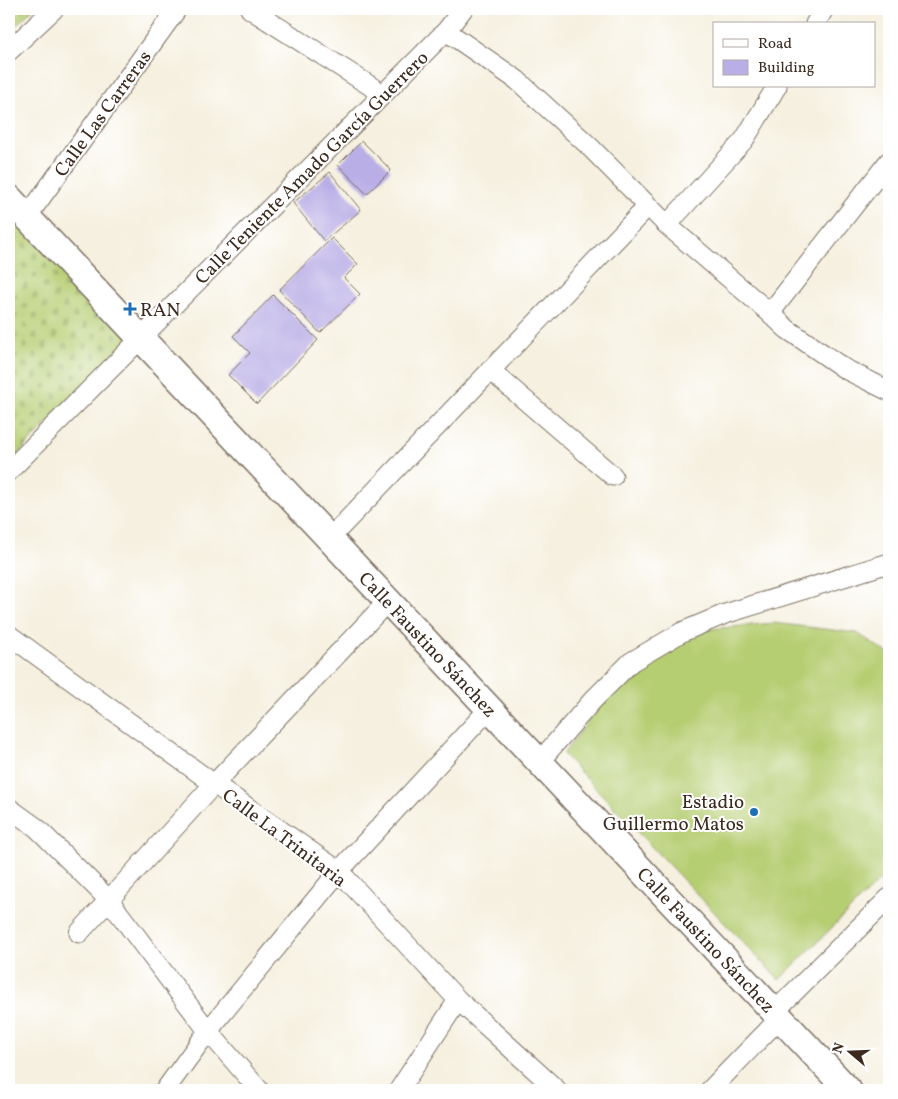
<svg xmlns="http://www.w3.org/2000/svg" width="898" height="1099" font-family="Vollkorn,serif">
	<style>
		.grass { fill: url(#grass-dots); stroke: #787c48 }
		.cemetery { fill: url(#cemetery-stones); stroke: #787c48 }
		.pitch { fill: #b6ce72; stroke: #787c48 }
		.building { fill: #b9afe6 }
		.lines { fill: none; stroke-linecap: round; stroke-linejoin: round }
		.street-casing { stroke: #7c6f62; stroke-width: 21 }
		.secondary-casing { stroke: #7c6f62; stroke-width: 29 }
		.street { stroke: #fff; stroke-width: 19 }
		.secondary { stroke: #fff; stroke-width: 26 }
		.poi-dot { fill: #1f6fb2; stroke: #fff; stroke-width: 2 }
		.labels { text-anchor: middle; stroke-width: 4; stroke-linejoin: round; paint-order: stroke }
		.street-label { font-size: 19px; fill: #3b2a1e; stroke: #fff }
		.poi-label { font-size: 19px; fill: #3b2a1e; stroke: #fff; text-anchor: start }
	</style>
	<defs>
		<pattern id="grass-dots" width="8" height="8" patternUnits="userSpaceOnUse" patternTransform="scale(1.25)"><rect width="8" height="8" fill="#b6ce72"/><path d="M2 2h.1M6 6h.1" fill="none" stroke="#9db162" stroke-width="1.8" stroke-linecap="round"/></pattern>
		<pattern id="cemetery-stones" width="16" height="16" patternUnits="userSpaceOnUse" patternTransform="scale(1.25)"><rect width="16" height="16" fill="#b6ce72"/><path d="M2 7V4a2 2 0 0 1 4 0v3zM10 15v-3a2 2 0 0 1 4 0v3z" fill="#9db162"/></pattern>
	</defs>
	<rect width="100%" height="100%" fill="#fff"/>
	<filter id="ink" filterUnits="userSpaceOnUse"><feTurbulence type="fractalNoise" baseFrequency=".02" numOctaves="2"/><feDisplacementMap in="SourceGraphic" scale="10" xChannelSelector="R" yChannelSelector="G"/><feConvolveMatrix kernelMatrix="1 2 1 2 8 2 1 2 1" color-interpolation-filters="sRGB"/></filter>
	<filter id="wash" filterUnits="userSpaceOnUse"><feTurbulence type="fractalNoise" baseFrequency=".0096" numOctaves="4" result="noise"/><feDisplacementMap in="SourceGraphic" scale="20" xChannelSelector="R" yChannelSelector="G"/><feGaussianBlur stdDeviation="1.12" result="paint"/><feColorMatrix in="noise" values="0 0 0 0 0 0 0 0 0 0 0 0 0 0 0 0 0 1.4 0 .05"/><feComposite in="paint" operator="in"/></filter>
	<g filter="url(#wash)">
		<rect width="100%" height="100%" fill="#f5f0df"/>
		<path class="grass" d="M9,9H33L9,32Z"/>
		<path class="cemetery" d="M9,214L133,337L9,463Z"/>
		<path class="pitch" d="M774,623L857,633L889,654V871L779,980L563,754L617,683L700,630Z"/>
		<g id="blocks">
			<path class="building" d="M362,141L391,170L367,194L338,165Z
				M330,172L361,210L324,241L293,203Z
				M332,238L358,264L344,278L360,294L320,333L279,290Z
				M273,295L318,340L257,404L228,375L250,353L233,336Z"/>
		</g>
	</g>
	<g filter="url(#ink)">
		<use href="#blocks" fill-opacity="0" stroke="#7c6f62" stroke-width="1"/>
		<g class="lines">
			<defs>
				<path id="street" d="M250,9L383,94
					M815,24L824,9
					M446,31L517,80L588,145L667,225L770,313L787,329L845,369L889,391
					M9,51L54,9
					M27,217L177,9
					M667,225L744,140L777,86
					M770,313L889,161
					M490,370L613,476
					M9,471L446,31L463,9
					M329,539L648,206
					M9,635L214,784L339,871L458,1000L557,1090
					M539,762L593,700L631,662L682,632L725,614L889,563
					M9,808L37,828L109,900L208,1031L259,1090
					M79,933L214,784L388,601
					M774,1012L889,898
					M165,1090L208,1031L339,871L489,709
					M399,1090L458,1000
					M710,1090L780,1018"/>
				<g id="secondary">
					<path id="s1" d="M9,198L848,1090"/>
				</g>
			</defs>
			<use href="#street" class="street-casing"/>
			<use href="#secondary" class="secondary-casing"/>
			<use href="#street" class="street"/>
			<use href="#secondary" class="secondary"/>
		</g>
	</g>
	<g class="poi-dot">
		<path d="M127.5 301.5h5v5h5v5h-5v5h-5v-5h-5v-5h5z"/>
		<circle cx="754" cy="812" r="5"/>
	</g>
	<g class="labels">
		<g class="street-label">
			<text transform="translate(102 113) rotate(-54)" y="7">Calle Las Carreras</text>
			<text transform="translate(311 167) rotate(-45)" y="7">Calle Teniente Amado García Guerrero</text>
			<text dy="7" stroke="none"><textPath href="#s1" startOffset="612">Calle Faustino Sánchez</textPath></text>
			<text transform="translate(285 837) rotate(37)" y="7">Calle La Trinitaria</text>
			<text dy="7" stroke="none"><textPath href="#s1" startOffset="1018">Calle Faustino Sánchez</textPath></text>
		</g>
		<g class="poi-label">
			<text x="140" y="316">RAN</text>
			<text x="744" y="808" text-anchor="end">Estadio<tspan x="744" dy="22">Guillermo Matos</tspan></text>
		</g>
	</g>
	<rect width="898" height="1099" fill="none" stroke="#fff" stroke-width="30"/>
	<rect x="713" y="22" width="162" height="65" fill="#ffffff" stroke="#b1aaa5"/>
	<rect x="723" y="39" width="25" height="8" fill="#ffffff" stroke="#b1aaa5"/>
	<text x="758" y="48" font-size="15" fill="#3b2a1e">Road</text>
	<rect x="723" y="60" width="25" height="15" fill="#b9afe6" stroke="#b1aaa5"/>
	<text x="758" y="72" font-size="15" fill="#3b2a1e">Building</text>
	<g transform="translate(850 1052) rotate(289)" stroke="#ffffff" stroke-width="4" paint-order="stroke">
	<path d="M0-4L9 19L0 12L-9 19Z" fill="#3b2a1e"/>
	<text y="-8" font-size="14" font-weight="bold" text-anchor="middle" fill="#3b2a1e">N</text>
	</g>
</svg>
